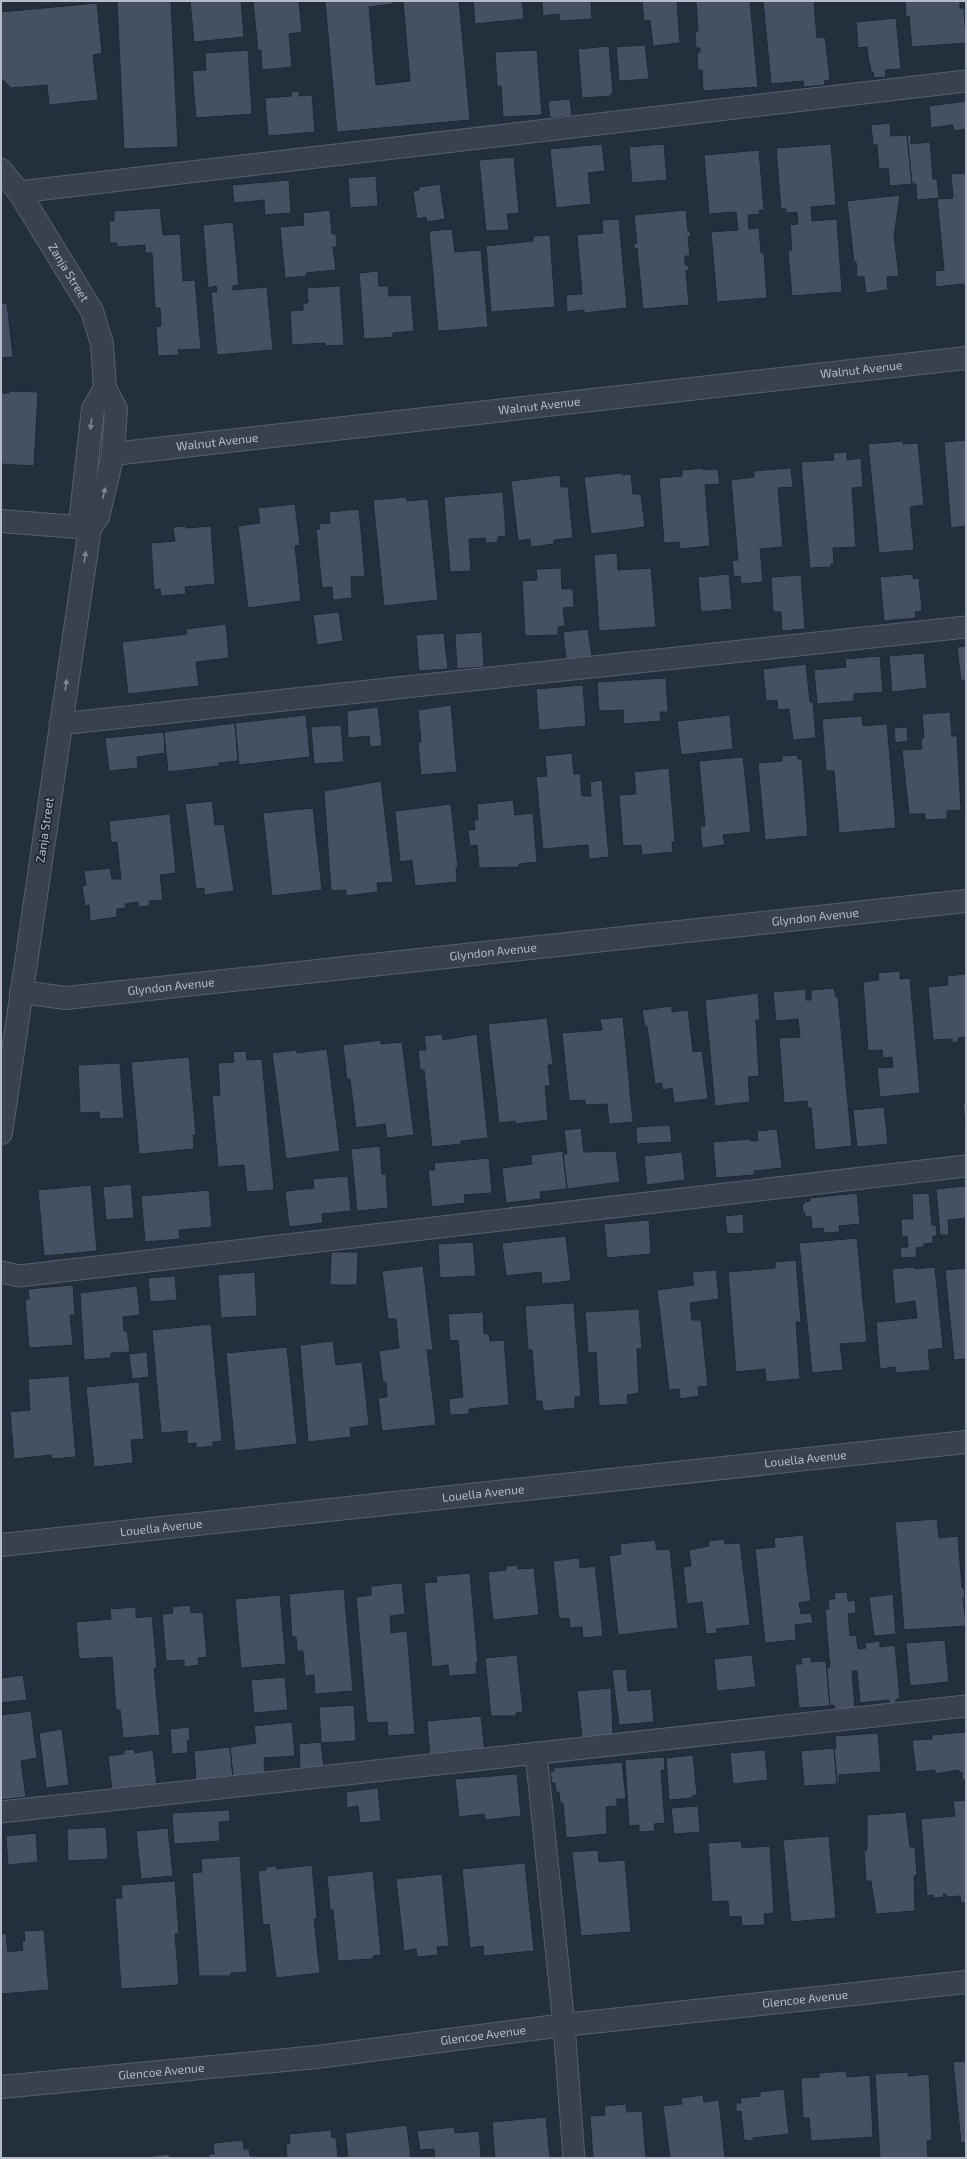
<svg xmlns="http://www.w3.org/2000/svg" width="967" height="2159" font-family="'Exo 2',sans-serif">
	<style>
		.building { fill: #455162; stroke: #1f2835 }
		.lines { fill: none; stroke-linecap: round; stroke-linejoin: round }
		.service-casing { stroke: #565f6c; stroke-width: 23 }
		.minor-casing { stroke: #565f6c; stroke-width: 24 }
		.service { stroke: #38414e; stroke-width: 21 }
		.minor { stroke: #38414e; stroke-width: 22 }
		.oneway { fill: #7c8592 }
		.labels { text-anchor: middle; stroke-width: 3.5; stroke-linejoin: round; paint-order: stroke }
		.street-label { font-size: 12px; fill: #b4bcc9; stroke: #1d2633 }
	</style>
	<rect width="100%" height="100%" fill="#242f3e"/>
	<path class="building" d="M117,1H171L178,147L124,149Z
		M190,1H241L244,37L194,42Z
		M253,1H299L302,32L289,34L292,67L262,70L261,50L258,51Z
		M325,1H393V4L369,7L376,85L410,81L403,1H459L470,120L337,132Z
		M473,1H522L524,19L475,24Z
		M542,1H591L592,19L560,21L559,14L543,16Z
		M642,1H677L680,43L653,46L650,20L644,21Z
		M696,1H750L758,87L703,91L702,70H698L697,53L700,52V48H696L695,31H698Z
		M763,1H814L817,38L825,37L830,80L824,81L825,85L804,87L803,81L771,84Z
		M905,1H960V8H964L966,43L912,47L909,16L906,17Z
		M97,3L102,53L93,55L98,100L49,105L47,85L11,88L1,78V12Z
		M896,18L901,69L885,70L886,77L874,78L873,72H871L870,63L869,64L867,47L858,48L856,22Z
		M645,45L649,79L619,81L616,47Z
		M609,46L613,93L611,94V96L582,98L578,49Z
		M248,50L252,114L196,118L192,71L206,70L205,53Z
		M537,50L542,115L503,117L501,86H497L495,52Z
		M299,91V96L312,95L315,132L268,136L265,98L291,96V92Z
		M570,99L572,116L550,118L548,101Z
		M966,101V129L954,131L953,125L931,128L929,106Z
		M890,123L891,136L907,135L912,184L890,186L888,168L879,169L877,145H873L871,125Z
		M907,135H911V144L930,142L933,179H937L939,198L917,200L916,184H912Z
		M602,144L605,171L588,173L591,204L556,208L550,149Z
		M664,144L667,180L632,183L629,147Z
		M831,144L836,205L811,207L812,221L837,219L842,292L792,296L788,251L792,250L790,225L798,224L797,212L786,213V209H781L776,148Z
		M759,150L764,210H759L760,214L748,215L749,229L759,228L761,253H764L767,298L717,302L711,232L738,230L736,212L709,214L704,155Z
		M514,157L519,213L507,214L509,230L486,231L479,160Z
		M966,173V288H964V284L936,287L935,271L944,270L937,199L953,198L951,174Z
		M376,176L378,206L350,208L348,178Z
		M289,180L291,213L265,215L264,200L234,203L232,185Z
		M440,184L445,219L427,222L426,217L417,219L413,191L419,190V187Z
		M900,195L894,236L899,276L887,277L888,290L866,293L864,277H857L856,262H854L847,201Z
		M160,208L163,235L180,234L183,281L195,280L201,349L178,350L179,355L158,356L156,327L161,326L160,308H155L152,253H145V245L117,247V243H110L109,221H114V211Z
		M330,210L332,234H336L337,247H333L336,270L306,273L307,276L285,278L280,227L304,225L303,213Z
		M686,210L688,231H690L691,237H688L690,256H685V265H688L689,270L686,271L689,305L643,309L637,248L634,249V243H637L634,215Z
		M619,219L627,308L584,313V310L567,312L566,295L582,294L577,235L603,233L602,220Z
		M233,222L239,285L233,286V290L267,287L273,350L217,355L211,292H217L216,286L208,288L203,225Z
		M452,229L455,252L481,250L488,327L438,331L429,231Z
		M550,235L555,307L491,312L486,246L533,241V236Z
		M378,271L379,286H388L389,296L411,295L414,331L393,333V337L364,339L359,273Z
		M340,286L344,345L326,346L325,343L292,345L290,311L303,310V303H308L307,288Z
		M1,303H7L13,357L1,358Z
		M9,391L38,392L34,466L1,464V393H9Z
		M966,440V526L951,528L944,442Z
		M903,441V444L918,443L924,505L910,507L914,550L879,553L868,444Z
		M847,452V460L861,458L863,487L852,488L856,547L833,548L834,564H831V567L810,568L801,462L834,460L833,453Z
		M704,468L703,470L718,469L720,484L705,485L710,546L679,549V542L664,543L659,478L682,476V470Z
		M791,468L793,487L778,488L783,547L760,549L763,582L741,584L740,576L734,577L732,561L738,560L731,480L754,477V471Z
		M623,473V475L631,474L633,494H641L645,527L591,534L584,477Z
		M560,475L561,487H568L573,538L554,540V544L531,547L530,539L518,541L511,481Z
		M503,492L506,536L498,537V542L486,543L485,538L469,539L471,571L450,572L444,497Z
		M406,497L407,501L428,499L438,600L384,606L373,500Z
		M295,504L300,545L295,546L301,601L248,608L238,526L260,523L258,508Z
		M359,509L365,576L351,577L352,598L333,600L332,587L322,588L316,529H320L319,524L330,523L329,512Z
		M186,526V528L211,526L215,584L185,587L186,594L161,596L160,589L154,590L151,543L175,541L173,527Z
		M617,553L618,570L651,568L656,627L599,631L594,555Z
		M561,568L562,589H573L574,607L563,608L565,626L558,627V635L525,636L522,581L537,580L536,569Z
		M729,574L732,609L701,612L698,577Z
		M913,574V579L919,578L922,611L915,612L916,618L884,621L880,577Z
		M801,575L805,629L782,631L781,612H773L771,577Z
		M339,612L343,641L317,645L313,615Z
		M226,624L229,658L196,662L199,686L128,694L122,642L187,634L186,629Z
		M588,629L592,656L566,659L563,632Z
		M482,632L484,667L457,669L455,634Z
		M444,633L448,669L419,671L416,635Z
		M966,646V680L961,681L957,647Z
		M924,653L927,688L892,692L889,656Z
		M880,656L883,692L854,694V701L817,704L814,670L846,667L845,659Z
		M806,664L810,702H813L816,738L793,740L789,709L778,710L777,700L766,701L763,669Z
		M666,678L668,712H660L661,721L624,724L623,710L599,711L597,682Z
		M583,685L586,726L539,730L536,689Z
		M451,705L457,772L421,775L418,742H421L418,710Z
		M378,707L382,746L370,747L369,736L348,738L347,711Z
		M950,712L952,736H957L961,810L947,811V819L925,820V814H909L902,750L922,749L921,738H924L922,714Z
		M306,715L310,757L239,765L235,723Z
		M730,715L733,749L681,755L677,721Z
		M862,716L863,726L887,724L896,828L839,833L834,771H826L822,719Z
		M235,723L238,761L219,763V766L168,772L164,732Z
		M341,725L344,762L314,764L311,727Z
		M907,727L908,741L895,743L894,728Z
		M164,732L165,753L137,757L138,768L109,771L105,738Z
		M572,753L574,774L580,773L582,796H591L590,782L602,780L609,857L589,859L588,845L543,849L536,777L547,776L545,756Z
		M797,755L798,759H802L808,836L765,840L758,763L782,761V756Z
		M743,757L751,832L723,835L725,845L702,848L700,826H705L699,761Z
		M669,768L675,842H672L673,852L642,855L641,845L623,846L619,795L636,794L634,772Z
		M381,781L393,882L377,883L378,892L346,896V890L331,891L324,791Z
		M513,800L515,815L533,813L537,862L519,864V867L479,868L477,845L470,846L468,830H475L474,820H478L477,804Z
		M212,801L215,825L224,824L234,891L204,895V888L196,889L185,804Z
		M451,804L458,868H456L457,882L415,886L412,860L400,862L395,811Z
		M313,808L322,890L272,896L263,813Z
		M170,814L176,873L160,875L163,900L149,901L150,906L139,907L138,902L125,904L126,908L117,909V917L90,921L89,905L85,906L82,886L86,885L84,871L110,868L112,879H121L117,842L111,843L109,821Z
		M900,971V979L910,978L920,1093L880,1097L877,1068L893,1067L892,1057L883,1058L882,1050L868,1051L863,982L879,980L878,973Z
		M966,974V1037L958,1038V1042L952,1043V1039L933,1040L928,987L948,985L947,976Z
		M834,988L836,997H838L852,1146L815,1150L811,1108H808L807,1101L784,1103L779,1038L800,1037L798,1019L776,1021L773,992L806,989V1000H811V990Z
		M758,993L760,1020H756L759,1076L748,1077L750,1102L715,1106L705,1000Z
		M672,1006V1012L688,1010L693,1052L702,1051L708,1099L674,1103L672,1088L662,1090V1083L655,1084L647,1026L645,1027L642,1010Z
		M623,1017L633,1122L609,1124L607,1104L585,1105V1100L569,1101L562,1033L602,1030L600,1019Z
		M547,1018L553,1065H548L550,1086H545L548,1120L515,1124V1121L499,1123L488,1024Z
		M442,1034L443,1040L477,1034L488,1138L461,1141V1144L432,1147L424,1070H420L418,1050H426L424,1036Z
		M381,1040V1044L402,1042L414,1135L387,1138L385,1124L356,1128L350,1079L347,1080L343,1045Z
		M327,1049L340,1151L286,1159L272,1053L296,1050L297,1053Z
		M246,1051L247,1060L262,1059L274,1190L247,1192L244,1165L218,1167L212,1096L220,1095L218,1063L234,1062L233,1052Z
		M189,1057L196,1135H193L194,1149L139,1154L131,1062Z
		M120,1063L124,1118L100,1119L99,1112L80,1113L78,1065Z
		M963,1103H966V1134Z
		M884,1107L888,1144L857,1147L853,1110Z
		M670,1125L672,1142L637,1144L636,1127Z
		M581,1128L584,1152L616,1151L620,1182L567,1189L563,1154H567L564,1130Z
		M777,1129L782,1168L754,1171V1175L716,1178L713,1142L750,1139L751,1141H758L757,1131Z
		M380,1146L382,1174H386L388,1208L357,1211L351,1149Z
		M563,1151L567,1189L540,1192L541,1199L506,1203L502,1168L532,1164L531,1155Z
		M682,1152L685,1180L647,1185L644,1156Z
		M489,1158L492,1193L464,1195L465,1203L432,1207L428,1170H435L434,1163Z
		M348,1176L351,1211L322,1214L323,1223L289,1227L285,1191L314,1188L313,1179Z
		M131,1184L134,1218L106,1220L103,1187Z
		M91,1185L97,1251L44,1256L38,1190Z
		M966,1186V1218L948,1220L949,1235H940L936,1189Z
		M209,1190L212,1227L179,1230L180,1239L145,1242L141,1196Z
		M857,1193L860,1224L839,1226L840,1232L824,1233L823,1228L812,1229L811,1217H805V1213H803L802,1204H804V1202L810,1201V1198Z
		M929,1193L932,1225H936L937,1236H933V1243L924,1244V1247L916,1248L917,1257L901,1258L900,1247H908L907,1236L902,1237L901,1219H913L912,1194Z
		M743,1214L744,1233L727,1234L725,1216Z
		M649,1220L651,1254L607,1258L604,1224Z
		M566,1236L571,1281L542,1284L541,1272L506,1276L502,1243Z
		M857,1238L867,1342L840,1344L843,1370L812,1373L799,1243Z
		M473,1242L476,1276L440,1278L438,1244Z
		M331,1252H358L357,1285H330Z
		M796,1260L801,1322H796L800,1379L766,1382L765,1369L736,1372L728,1272L775,1268V1262Z
		M423,1266L433,1350H427L436,1425L382,1431L378,1398L387,1397L386,1382L383,1383L379,1351L399,1348L396,1319H388L382,1271Z
		M914,1267L915,1269L935,1267L943,1348L928,1350L930,1370L896,1373L895,1367L880,1369L876,1322L917,1318L915,1301L895,1304L892,1269Z
		M966,1268V1359L954,1360L945,1270Z
		M716,1270L719,1299L690,1303L692,1320H701L708,1386L698,1387L699,1396L680,1399L679,1389L669,1390L657,1290L694,1285L692,1272Z
		M255,1272L257,1316L221,1318L218,1275Z
		M175,1276L177,1300L150,1302L148,1278Z
		M73,1285L75,1315H70L73,1345L29,1348L25,1299H29L28,1289Z
		M137,1286L140,1315L123,1317L124,1331H127L130,1352L111,1353V1358L84,1360L80,1293Z
		M574,1303L581,1397H575V1408L543,1411L542,1401H536L532,1350H528L525,1306Z
		M639,1309L642,1349H637L639,1393L627,1395L628,1404L599,1406L596,1352L588,1353L585,1312Z
		M483,1312L484,1334H489L490,1341L504,1340L509,1405L469,1409V1414L450,1415L449,1399L463,1397L458,1340L450,1341L448,1314Z
		M211,1324L222,1441L213,1442V1446L196,1448V1443L187,1444V1431L161,1433L152,1330Z
		M333,1341L336,1365L362,1362L369,1425L350,1428L351,1437L308,1442L300,1345Z
		M287,1347L297,1444L235,1451L226,1353Z
		M147,1352L149,1377L132,1379L129,1354Z
		M69,1376L76,1457L51,1459V1455L14,1459L10,1412L30,1410L28,1379Z
		M139,1382L144,1439L131,1440L133,1463L94,1467L86,1387Z
		M937,1519L939,1538L958,1536L962,1588H964L965,1597H963L966,1626L904,1630L895,1522Z
		M803,1535L811,1601L799,1603L801,1614L811,1613L813,1623L795,1625L796,1640L765,1643L755,1549L775,1547L774,1538Z
		M724,1539L725,1544L740,1543L750,1625L716,1629L717,1633L706,1634L702,1602L687,1604L683,1567L691,1566L689,1550L709,1546L708,1541Z
		M655,1540L657,1550L670,1549L678,1628L618,1635L609,1556L621,1554L620,1544Z
		M579,1558L580,1568L595,1566L603,1636L583,1638L582,1627L570,1628L569,1618L559,1619L553,1561Z
		M517,1565L518,1569L534,1568L539,1615L493,1620L488,1572L506,1570V1566Z
		M470,1573L478,1663H476L477,1674L449,1676L448,1665L432,1667L424,1583L437,1582L436,1576Z
		M402,1583L405,1614L390,1616L391,1633L407,1631L415,1734L388,1736L387,1722L367,1723L356,1597L371,1595V1586Z
		M344,1589L353,1691L315,1694L314,1675L305,1676L303,1651H297L296,1637H292L289,1594Z
		M847,1592L848,1601L855,1600L856,1613L848,1614L850,1636L856,1635L858,1649L866,1648L865,1643L880,1641V1647L895,1645L900,1699H896V1704L889,1705V1700L860,1703L857,1671H852L855,1709L835,1711L834,1705L830,1706L826,1661L828,1668L830,1667L825,1610L829,1609L828,1599H835L834,1593Z
		M893,1594L896,1634L874,1636L869,1597Z
		M280,1595L286,1664L241,1668L235,1599Z
		M190,1605L191,1613L203,1612L207,1657L198,1658L199,1665L184,1667V1660L166,1661L162,1614L173,1613L172,1607Z
		M136,1607V1618L152,1616L157,1668H154L160,1735L123,1738L120,1710H116L112,1657L79,1659L76,1622L111,1619L110,1609Z
		M945,1640L949,1682L910,1686L906,1643Z
		M517,1655L523,1712L516,1713V1716H491L485,1658Z
		M752,1655L756,1687L717,1691L714,1659Z
		M811,1657V1662L826,1661L830,1706L799,1708L795,1664H802L801,1658Z
		M626,1669L628,1691L651,1689L654,1722L619,1725L612,1670Z
		M23,1675L27,1700L1,1703V1678Z
		M285,1677L288,1710L254,1713L251,1680Z
		M611,1688L613,1736L582,1738L577,1691Z
		M354,1705L356,1741L321,1743L319,1707Z
		M31,1711L37,1758L21,1761L26,1797L1,1800V1715Z
		M481,1716L485,1753L430,1758L427,1721Z
		M292,1722L295,1756L264,1758L265,1775L233,1777L230,1747L256,1743L254,1726Z
		M189,1727L190,1741H187L188,1753L172,1754L170,1729Z
		M62,1729L69,1785L46,1788L39,1733Z
		M966,1732V1779L962,1780V1772L959,1773V1770L935,1774V1770L916,1772L912,1740L932,1739V1735Z
		M878,1733L881,1772L839,1775V1784H837L834,1748H836L835,1736Z
		M321,1742L324,1768L300,1770L299,1744Z
		M230,1747L233,1777L196,1780L194,1751Z
		M834,1748L837,1784L804,1786L801,1751Z
		M134,1749L135,1753L153,1750L157,1785L112,1790L108,1756L124,1754V1750Z
		M765,1750L768,1780L733,1784L730,1753Z
		M693,1755L697,1795L692,1796V1798L669,1800L666,1758Z
		M664,1757L665,1770H661L665,1823L654,1824L655,1831L639,1832V1825L629,1826L625,1760Z
		M622,1762L626,1799H617V1806L606,1807L607,1834L566,1838L563,1803H560L559,1792H556L555,1783H552L550,1771H554L553,1768Z
		M517,1774L521,1816L485,1820L484,1814L459,1817L455,1779Z
		M378,1788L381,1821L360,1823L358,1806L347,1808L346,1792Z
		M966,1800V1903H961L960,1896L947,1897L946,1894H943L944,1897L933,1898V1895L927,1896L921,1819L955,1816L953,1801Z
		M698,1806L700,1832L674,1834L671,1808Z
		M229,1810L230,1821L219,1822L220,1841L174,1844L172,1813Z
		M906,1812L910,1847H915L917,1875L914,1876L915,1911L876,1914L871,1881H866L864,1851L867,1850V1815Z
		M106,1827L108,1859L68,1861L67,1829Z
		M168,1828L173,1876L141,1879L136,1831Z
		M36,1833L38,1862L8,1865L6,1836Z
		M829,1836L836,1918L791,1922L783,1840Z
		M741,1841L742,1848L770,1846L774,1913L764,1914L765,1925L742,1926L741,1916L729,1917L728,1901L712,1902L708,1843Z
		M598,1850L599,1862L625,1860L631,1932L581,1936L572,1852Z
		M240,1856L247,1972L231,1973V1976H199L192,1873L202,1872L201,1859Z
		M525,1863L534,1951L484,1956L483,1946L470,1948L462,1869Z
		M312,1865L317,1919H314L320,1973L276,1978L269,1924L263,1925L258,1871L266,1870V1867L277,1866V1869Z
		M373,1871L381,1955L373,1956V1959L338,1961L333,1910H330L327,1876Z
		M442,1874L449,1946L437,1947L438,1955L417,1957L416,1949L404,1951L396,1879Z
		M175,1881L179,1934H175L179,1985L121,1989L115,1898H122L121,1885Z
		M44,1930L49,1990L1,1994V1934L6,1933L8,1952L23,1950L22,1941H25L24,1931Z
		M966,2061V2142L961,2143L953,2062Z
		M846,2071L847,2077L870,2075L873,2137L811,2141L809,2118H803L801,2078L819,2077V2073Z
		M908,2072V2076L929,2074L932,2140L927,2141L928,2158H880L875,2074Z
		M784,2089L789,2134L753,2138V2141L744,2140L741,2111L736,2112V2103H741L740,2098L760,2096V2092Z
		M703,2095L704,2102L719,2100L725,2158H670L663,2106L682,2104L681,2098Z
		M626,2104L627,2112L642,2111L646,2158H593L590,2116L605,2115L604,2106Z
		M546,2117L550,2158H495L492,2122Z
		M407,2125L411,2158H348L345,2133Z
		M454,2127L455,2133L479,2131L481,2158H435L434,2149L420,2150L417,2131Z
		M331,2130L332,2138L336,2137L338,2158H287L286,2144L290,2143L289,2134Z
		M243,2140L244,2149H249L250,2156H254V2158H209V2154H214L213,2143Z
		M169,2154L170,2158H152V2156Z"/>
	<g class="lines">
		<defs>
			<path id="service" d="M19,192L966,81
				M60,724L966,627
				M1,1272L19,1276L966,1166
				M536,1753L564,2025L574,2158
				M1,1812L966,1706"/>
			<g id="minor">
				<path id="s1" d="M1,170L19,192L92,311L102,344L105,388L116,409L113,454L98,517L90,528L1,1133"/>
				<path id="s2" d="M113,454L966,358"/>
				<path d="M1,521L90,528"/>
				<path d="M90,528L81,514L84,487L93,409L105,388"/>
				<path id="s3" d="M21,992L66,998L966,901"/>
				<path id="s4" d="M1,1545L966,1442"/>
				<path id="s5" d="M1,2087L317,2057L564,2025L966,1982"/>
			</g>
		</defs>
		<use href="#service" class="service-casing"/>
		<use href="#minor" class="minor-casing"/>
		<use href="#service" class="service"/>
		<use href="#minor" class="minor"/>
	</g>
	<defs><path id="oneway-solid" d="M-6-.8H1V-3.2L6.5 0L1 3.2V.8H-6Z"/></defs>
	<g class="oneway">
		<use href="#oneway-solid" transform="translate(91 424) rotate(97)"/>
		<use href="#oneway-solid" transform="translate(104 493) rotate(-77)"/>
		<use href="#oneway-solid" transform="translate(85 557) rotate(-82)"/>
		<use href="#oneway-solid" transform="translate(66 685) rotate(-82)"/>
	</g>
	<g class="labels">
		<g class="street-label">
			<text dy="4" stroke="none"><textPath href="#s1" startOffset="123">Zanja Street</textPath></text>
			<text dy="4" stroke="none"><textPath href="#s2" startOffset="753">Walnut Avenue</textPath></text>
			<text dy="4" stroke="none"><textPath href="#s2" startOffset="429">Walnut Avenue</textPath></text>
			<text dy="4" stroke="none"><textPath href="#s2" startOffset="105">Walnut Avenue</textPath></text>
			<text transform="translate(45 830) rotate(-82)" y="4">Zanja Street</text>
			<text dy="4" stroke="none"><textPath href="#s3" startOffset="799">Glyndon Avenue</textPath></text>
			<text dy="4" stroke="none"><textPath href="#s3" startOffset="475">Glyndon Avenue</textPath></text>
			<text dy="4" stroke="none"><textPath href="#s3" startOffset="151">Glyndon Avenue</textPath></text>
			<text dy="4" stroke="none"><textPath href="#s4" startOffset="809">Louella Avenue</textPath></text>
			<text dy="4" stroke="none"><textPath href="#s4" startOffset="485">Louella Avenue</textPath></text>
			<text dy="4" stroke="none"><textPath href="#s4" startOffset="161">Louella Avenue</textPath></text>
			<text dy="4" stroke="none"><textPath href="#s5" startOffset="809">Glencoe Avenue</textPath></text>
			<text dy="4" stroke="none"><textPath href="#s5" startOffset="485">Glencoe Avenue</textPath></text>
			<text dy="4" stroke="none"><textPath href="#s5" startOffset="161">Glencoe Avenue</textPath></text>
		</g>
	</g>
	<rect width="967" height="2159" fill="none" stroke="#b4bcc9" stroke-width="4"/>
</svg>
